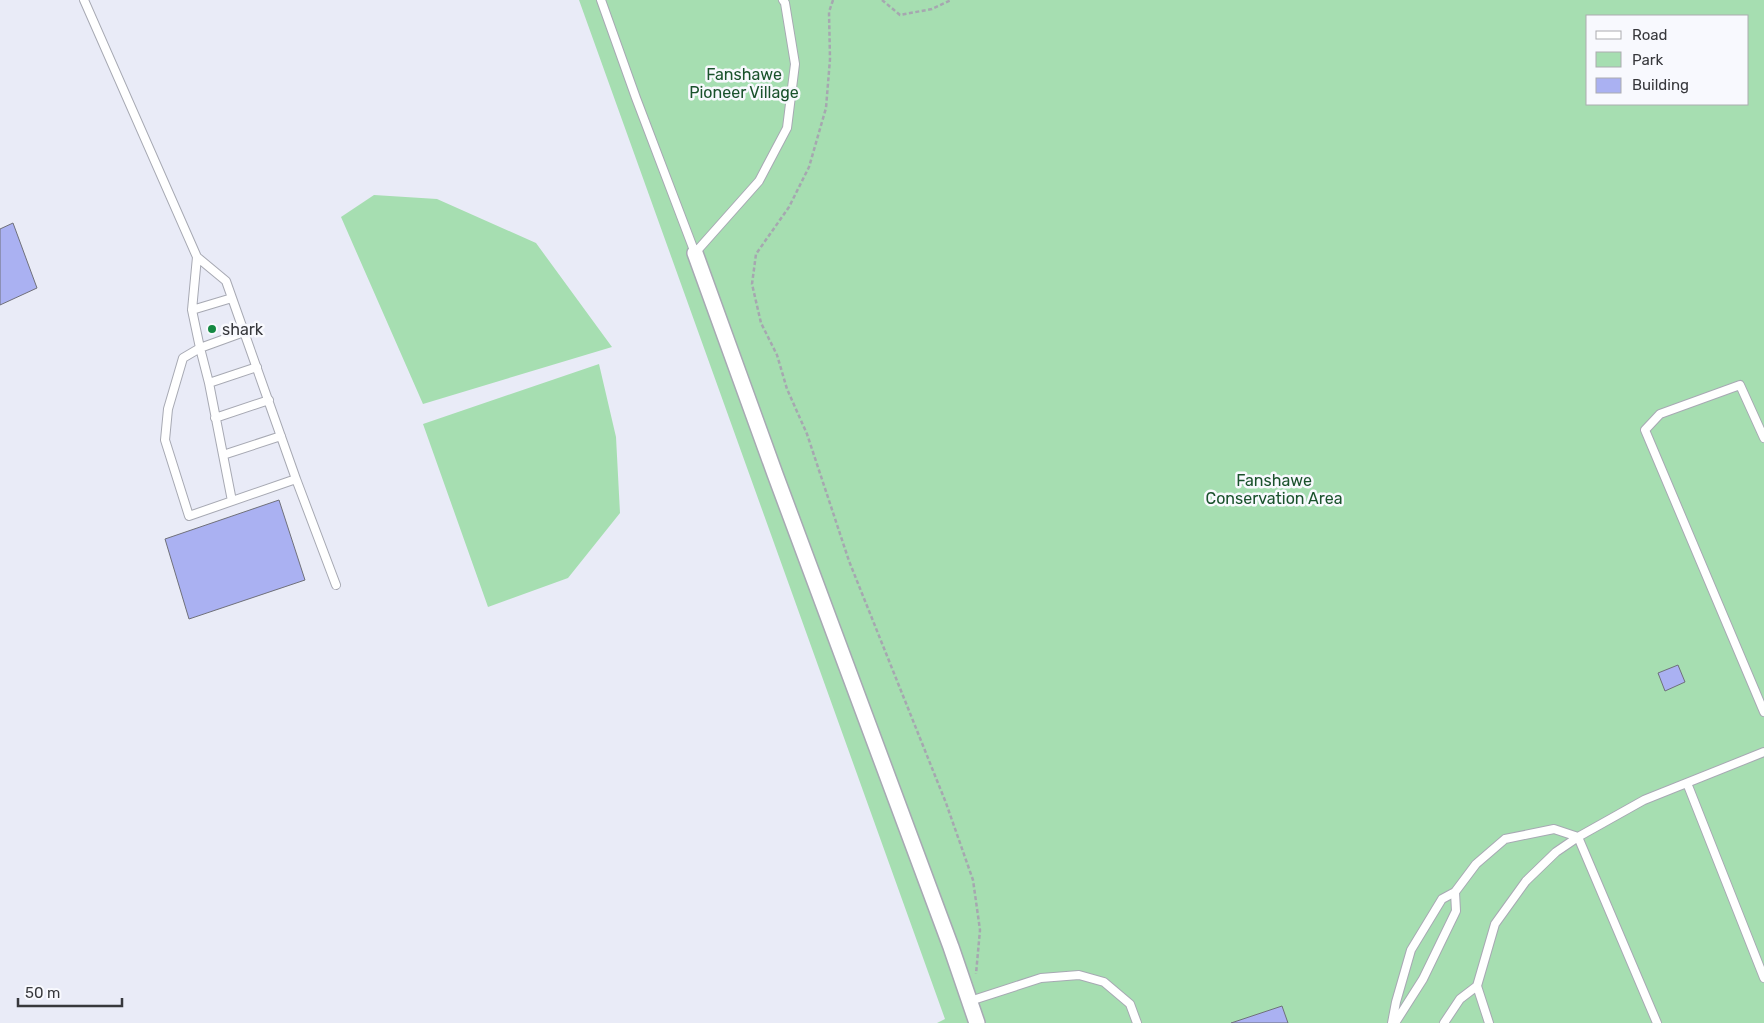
<svg xmlns="http://www.w3.org/2000/svg" width="1764" height="1023" font-family="Rubik,sans-serif">
	<style>
		.green { fill: #a6deb1; fill-rule: evenodd }
		.building { fill: #aab1f2; stroke: #6f707a }
		.lines { fill: none; stroke-linecap: round; stroke-linejoin: round }
		.lane-casing { stroke: #a7a9b3; stroke-width: 10 }
		.street-casing { stroke: #a7a9b3; stroke-width: 18 }
		.path { stroke: #a6a7b0; stroke-width: 2.5; stroke-dasharray: 4 2.5; stroke-linecap: butt }
		.lane { stroke: #fff; stroke-width: 8 }
		.street { stroke: #fff; stroke-width: 15 }
		.poi-dot { fill: #148842; stroke: #f8f9fe; stroke-width: 2 }
		.labels { text-anchor: middle; stroke-width: 5; stroke-linejoin: round; paint-order: stroke }
		.park-label { font-size: 16px; fill: #1a522c; stroke: #f8f9fe }
		.poi-label { font-size: 16px; fill: #37383c; stroke: #f8f9fe; text-anchor: start }
	</style>
	<rect width="100%" height="100%" fill="#e9ebf7"/>
	<path class="green" d="M579,0H1764V1023H937L945,1019ZM1588,16H1748V104H1588Z
		M374,195L437,199L536,243L612,347L423,404L341,217Z
		M599,364L616,437L620,513L568,578L488,607L423,424Z"/>
	<path class="building" d="M13,223L37,288L0,305V229Z
		M279,500L305,580L189,619L165,539Z
		M1678,665L1685,682L1665,691L1658,673Z
		M1282,1006L1288,1023H1231Z"/>
	<g class="lines">
		<defs>
			<path id="lane" d="M84,0L197,257L226,281L296,479
				M601,0L636,98L695,253L759,181L787,128L795,64L785,3L783,0
				M197,257L192,310L200,348L183,358L168,409L165,440L189,516L296,479L336,585
				M192,310L232,298
				M209,383L257,367
				M215,418L269,400
				M1764,438L1740,385L1660,414L1645,430L1764,712
				M223,455L281,436
				M232,501L209,383L200,348L244,332
				M1687,783L1764,978
				M1455,892L1476,864L1505,839L1554,829L1578,837L1657,1023
				M970,1001L1041,978L1079,975L1104,982L1130,1004L1137,1023
				M1392,1023L1396,1002L1411,950L1442,899L1455,892L1456,911L1423,979L1395,1023
				M1444,1023L1460,999L1477,986
				M1489,1023L1477,986L1495,924L1526,881L1556,852L1578,837L1644,800L1764,752"/>
			<path id="street" d="M695,253L775,474L951,947L977,1023"/>
		</defs>
		<use href="#lane" class="lane-casing"/>
		<use href="#street" class="street-casing"/>
		<path class="path" d="M833,0L829,12L830,59L826,108L809,167L789,207L756,254L752,284L761,323L777,355L787,389L807,434L849,561L946,803L973,880L980,930L976,974
			M882,0L900,15L932,9L951,0"/>
		<use href="#lane" class="lane"/>
		<use href="#street" class="street"/>
	</g>
	<circle class="poi-dot" cx="212" cy="329" r="5"/>
	<g class="labels">
		<g class="park-label">
			<text x="744" y="80">Fanshawe<tspan x="744" dy="18">Pioneer Village</tspan></text>
			<text x="1274" y="486">Fanshawe<tspan x="1274" dy="18">Conservation Area</tspan></text>
		</g>
		<g class="poi-label">
			<text x="222" y="335">shark</text>
		</g>
	</g>
	<rect x="1586" y="15" width="162" height="90" fill="#f8f9fe" stroke="#abacb0"/>
	<rect x="1596" y="31" width="25" height="8" fill="#ffffff" stroke="#abacb0"/>
	<text x="1632" y="40" font-size="15" fill="#37383c">Road</text>
	<rect x="1596" y="52" width="25" height="15" fill="#a6deb1" stroke="#abacb0"/>
	<text x="1632" y="65" font-size="15" fill="#37383c">Park</text>
	<rect x="1596" y="78" width="25" height="15" fill="#aab1f2" stroke="#abacb0"/>
	<text x="1632" y="90" font-size="15" fill="#37383c">Building</text>
	<path d="M18 998v8h104v-8" fill="none" stroke="#37383c" stroke-width="2.5"/>
	<text x="25" y="998" font-size="15" fill="#37383c" stroke="#f8f9fe" stroke-width="4" paint-order="stroke">50 m</text>
</svg>
